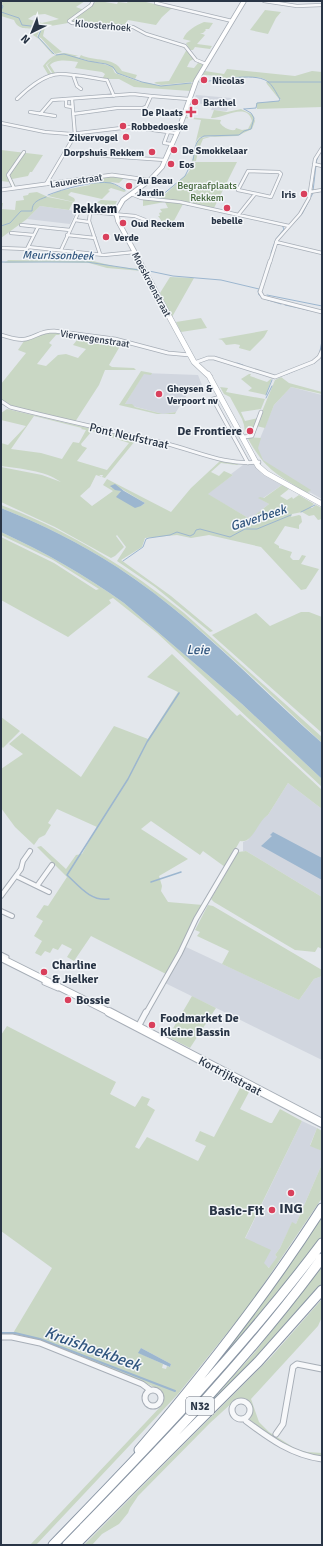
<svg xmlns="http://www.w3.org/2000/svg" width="323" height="1546" font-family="Signika,sans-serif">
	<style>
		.built { fill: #d1d6df }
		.green { fill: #c9d7c4; fill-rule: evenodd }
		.water { fill: #9cb6cf }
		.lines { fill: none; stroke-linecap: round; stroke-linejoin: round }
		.stream-far2 { stroke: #9cb6cf; stroke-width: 1 }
		.stream-far1 { stroke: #9cb6cf; stroke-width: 1.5 }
		.stream { stroke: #9cb6cf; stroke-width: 2 }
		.pedestrian-casing { stroke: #a7aeb7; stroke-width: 5 }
		.minor-far3-casing { stroke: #a7aeb7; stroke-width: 4 }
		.minor-far2-casing { stroke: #a7aeb7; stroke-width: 4.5 }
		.minor-far1-casing { stroke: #a7aeb7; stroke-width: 6 }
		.minor-casing { stroke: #a7aeb7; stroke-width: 7 }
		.tertiary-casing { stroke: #a7aeb7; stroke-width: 4.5 }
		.secondary-far3-casing { stroke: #a7aeb7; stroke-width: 5.5 }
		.secondary-far2-casing { stroke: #a7aeb7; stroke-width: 6 }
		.secondary-far1-casing { stroke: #a7aeb7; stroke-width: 8 }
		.secondary-casing { stroke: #a7aeb7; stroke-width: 10 }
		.trunk-casing { stroke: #8995a4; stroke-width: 11 }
		.pedestrian { stroke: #f7f8fa; stroke-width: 3 }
		.minor-far3 { stroke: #f7f8fa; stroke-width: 2.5 }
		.minor-far2 { stroke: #f7f8fa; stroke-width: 3 }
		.minor-far1 { stroke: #f7f8fa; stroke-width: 4 }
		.minor { stroke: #f7f8fa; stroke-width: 5 }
		.tertiary { stroke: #f7f8fa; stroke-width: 3 }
		.secondary-far3 { stroke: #fff; stroke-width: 4 }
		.secondary-far2 { stroke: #fff; stroke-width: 5 }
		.secondary-far1 { stroke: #fff; stroke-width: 6 }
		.secondary { stroke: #fff; stroke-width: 8 }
		.trunk { stroke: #fff; stroke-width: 9 }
		.poi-dot { fill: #d9405c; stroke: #f3f6f9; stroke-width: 1.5 }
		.labels { text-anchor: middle; stroke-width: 3; stroke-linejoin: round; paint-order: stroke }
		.far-street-label { font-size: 10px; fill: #293546; stroke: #f3f6f9 }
		.far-poi-label { font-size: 10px; font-weight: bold; fill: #293546; stroke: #f3f6f9; text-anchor: start }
		.far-park-label { font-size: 10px; fill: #3f6335; stroke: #f3f6f9 }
		.far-water-label { font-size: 11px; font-style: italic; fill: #30557e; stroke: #f3f6f9 }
		.shield { fill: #f3f6f9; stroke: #666f7c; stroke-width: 1 }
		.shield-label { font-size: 11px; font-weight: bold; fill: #293546 }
		.poi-label { font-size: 12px; font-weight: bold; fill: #293546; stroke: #f3f6f9; text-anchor: start }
		.street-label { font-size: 12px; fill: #293546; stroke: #f3f6f9 }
		.far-district-label { font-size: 13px; font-weight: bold; fill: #1b2637; stroke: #f3f6f9 }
		.water-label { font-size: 13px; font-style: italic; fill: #30557e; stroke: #f3f6f9 }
		.near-poi-label { font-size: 14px; font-weight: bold; fill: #293546; stroke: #f3f6f9 }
		.near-water-label { font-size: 16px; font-style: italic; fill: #30557e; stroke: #f3f6f9 }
	</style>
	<rect width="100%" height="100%" fill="#e3e7ec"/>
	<path class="built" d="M196,95L231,98L227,111L211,110L213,105L193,103Z
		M40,206L75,211L76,212L70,224L27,219Z
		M144,373L198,375L202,385L192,387L176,412L163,414L125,404Z
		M291,387L322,395V499L295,484L263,461L256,448L274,405Z
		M253,464L262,474L282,485L263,498H259L269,504L250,519L207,494L233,475L231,474L243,465Z
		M288,783L322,809V897L246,851H243V842L248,840L263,817L268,815Z
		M186,947L299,1000L314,979L322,976V1060L165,983Z
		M302,1121L317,1128L310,1145L322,1151V1164L296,1224L292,1223L280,1248L275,1255L277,1257L270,1268L263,1264L245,1239Z"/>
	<path class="green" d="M1,1H85L76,7L84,10L67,21L68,23L45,27L43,36L62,52L55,54L41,38L38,37L41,29L38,26L40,30L37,36L54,54H52L39,39L33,35L36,29C26,28 18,30 14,20L1,16ZM45,14L59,19L42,23L28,19L34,15Z
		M99,1L117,4L118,2L127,3L128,1H147L146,2L172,8L162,17L156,25L128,20L124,25L70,22L93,3Z
		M265,10L281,12L276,18L268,34L250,30Z
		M204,22L213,23L209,29H205L206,30L203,33H200L205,35L197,44L212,46L210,49L195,47L193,50H190L186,43L191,41L183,39C187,30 195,26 204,22Z
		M187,49L194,59L190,61L187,67L194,68L198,63L203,64L193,82L161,85L154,83L156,82L169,81Z
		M65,53L79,56H75C82,60 100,62 112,67L115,73L140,82L149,83L160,86L192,83L190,91L134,87L119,79H102L105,74L102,72L75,68L78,62C70,61 57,58 50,65L55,73L53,74L47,65L52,60L46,65L52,75L49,76L43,66C49,58 56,53 65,53Z
		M81,55C94,62 114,56 122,71L137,75L135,79L117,73C108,59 95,64 81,59L79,58Z
		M227,69L295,76L312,71L322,72V107L257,109L256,103L279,101L281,99H279L267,84L266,82L268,81C257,73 235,79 222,80V76L203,75L205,71L224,74Z
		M241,109L253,115L255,121L252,129L237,136L210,137L203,139L198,151L196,161H192L198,140L200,138L222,135L200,137C193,142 194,154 191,161L201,120L185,118L186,117L221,120L220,123C223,127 229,131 235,130L236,128L242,130L248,129L252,121C247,101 223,119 211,118L214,110L227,112Z
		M1,150L43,155L32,172H30L28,176L12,179L16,187L12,188L9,182L1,181Z
		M190,162H237L214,208L161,198L188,173L190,170L188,169Z
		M110,176L124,178L119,183L110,182L126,191L124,192L111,188L108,190L110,191L102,199L71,192L68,195L74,198L75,200L74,202L48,196L59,191L90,185L91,183H88L87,181L90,180V179Z
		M37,192L48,197L73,202L69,210L40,206L27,219L1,238V203H3L2,209L15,210L16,201L24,200L23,196L28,195L29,193Z
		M143,198L183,204L169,230L155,224L163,223L158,216H160L159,213L162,212L160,209L168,208L165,202L143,206Z
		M101,200L117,201L114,208L98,203L96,204L98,208L111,211V213L84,211L86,206L92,208L90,206Z
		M7,260L93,261L117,267L140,269L142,271L107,268L89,263L48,262L3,263L8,261Z
		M170,277L194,278L172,317L160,293Z
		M201,318L207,328L181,332L176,322Z
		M268,330L264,337L250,351L239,348L240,345L235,344L226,345L222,340L218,339Z
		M46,332L61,333L59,335H56L49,343L52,345L37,364L46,366L58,355L66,354L78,358L86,349L73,345L81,335L123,341L109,365L112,367L134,368L136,370H105L99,385L75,422L9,406L1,400V384L26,353L18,350L24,341Z
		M141,371L152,373L151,375L144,374L125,404H132L135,407L163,414L176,412L175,414H157L119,405Z
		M249,374H251L250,376L267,382L272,378L266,395L248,391L252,388L241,379Z
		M281,377L289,383L322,392V394L291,387L274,405L265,428L256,426L275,380Z
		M220,387L228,388L226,392L265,399L261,409L241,412L245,421L258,418L255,428L248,426L245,433L244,425L242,419L230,397L224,394Z
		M7,409L135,439V441L105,478L102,477L103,475H99L102,477L96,475L90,487L80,496L92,506L113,491L103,485L107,479L171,512L191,488L220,461L239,464L237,465L221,463L211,472L219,476L224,471L233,475L208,494L250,519L269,504L258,498L260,497L264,498L282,485L289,489L280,496L287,500L292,497L293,499L299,495L314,504L310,508H312L316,505L322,508V519L318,520L314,515L309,516L302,512L292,514L291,517L299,515L301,516L302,522L299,525V529L285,526L274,543L279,546V548L292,552L290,557L293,560H299L302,555L306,556L301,564L319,569L306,589L301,590L261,547L209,535L191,538L177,535L145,538L142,547L121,560L171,596L213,631L210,632L155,587L117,561L126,547L117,535L116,536L124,547L115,556L111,558L55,527L1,502V467L42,475L61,482C44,470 21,469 1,466V443L8,445L26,426L1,420V413ZM34,416L82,428L81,429L86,430L79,443L73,442L62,459L41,453L11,449ZM92,431L129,443L107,470L77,461L87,448L82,446L81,444ZM110,487L120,488L145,503L141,506L118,495L121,491Z
		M247,437L261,438L258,448L263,460L311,490L308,492L311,493C305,493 299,488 294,485C270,471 261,462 247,437Z
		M1,505C68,530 128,568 184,613L322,737V743C257,683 191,615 117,567C80,543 41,524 1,508Z
		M1,532C44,552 85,575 124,603L242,704L322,779V787L157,633L113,598L109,600L111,603L68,637L1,600V537L54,563L96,590L99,589L53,560L1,535Z
		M301,612H309L322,617V733L212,635L256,613L270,626Z
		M172,654L237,716L240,714L322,790V809L288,783L268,815C258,820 253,844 240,841L225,867L203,851L200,855L151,821L141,829L188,859L159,876L162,886L161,891L168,902L203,905L166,974L91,936L74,961L67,957L72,949L62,944L58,950L53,948L50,953L45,951L41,956L35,953L42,941L34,936L43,921L36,917L44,905L48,906L67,877L37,847L41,846L66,869L76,855L82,854L97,827L57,809L48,823L51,825L45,835L39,838L34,845L15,827L1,808V769L23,754L9,744L22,733L81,777L114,726L148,739L178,692L147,677Z
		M1,717L20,731L3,748L1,746Z
		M246,851L322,897V949L318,947L315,952L295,950L214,902L211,899L238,852Z
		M208,905L213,906L322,970V976L314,979L299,1000L222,964L229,951L197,936L200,932L195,930Z
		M192,996L216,1008L190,1048L168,1037Z
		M7,1026L116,1082L110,1094L135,1107L142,1096L150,1099L147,1105L155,1110L135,1147L139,1149L147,1137L198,1161L206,1146L195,1141L200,1131L214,1137L240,1088L249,1092L240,1109L270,1123H272L280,1109L302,1121L245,1238L271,1250L264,1263L269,1268L277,1257L275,1255L280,1248L292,1222L296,1224L322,1164V1198L248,1307L178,1394L36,1545H30L162,1405L164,1397L162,1391L148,1384L12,1335L52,1268L1,1231V1035ZM141,1348L171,1364L170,1367L167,1366L166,1369L162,1368L163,1364L139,1353Z
		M317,1128L322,1131V1151L310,1146Z
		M322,1213V1236L259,1319L200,1383Z
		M322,1266V1286L288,1326L206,1410L205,1408L255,1352Z
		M322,1299V1317L318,1326L251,1399L259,1422L269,1432L296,1449L307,1452L322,1453V1457L289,1450L250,1421C248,1411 256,1404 241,1399L234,1401L210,1423L138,1496L130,1508L128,1513L119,1524L102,1534L92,1545H84L271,1357Z"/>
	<path class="water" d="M115,484L124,491L145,503L141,506L135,508L116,497L121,491L115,490L110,486Z
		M1,508C41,524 80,543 117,567C193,616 255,684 322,743V779L242,704L124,603C85,575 44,552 1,532Z
		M273,832L322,858V880L261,846L272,836L270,835Z
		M141,1348L171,1364L170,1367L138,1353Z"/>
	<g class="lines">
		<path class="stream-far2" d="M1,4L3,6L1,11
			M1,12L19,18L22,25L39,27L41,30L38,37L54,54
			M56,55L64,54L88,61L106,64L113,67L117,73L142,82L161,86L191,83
			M200,82C216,81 253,72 267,81C273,85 276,93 280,99L279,101L257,103L256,108L244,109
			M268,82H322
			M318,157L316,162L318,164
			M193,160C195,151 194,140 204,136L239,135L244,131L251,129L254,118L251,113L244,109
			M313,191L316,165
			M317,192L322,191
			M48,195C63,189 95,180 111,183C116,184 121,188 125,190
			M138,195L158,197
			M161,196L185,176L192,162
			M184,204L188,205
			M1,226L10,223L21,211H32C32,202 38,200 46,197
			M287,230L302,214L313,193
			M271,253L276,239L284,229L282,225
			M1,262H87L139,270
			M149,271L173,276L221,280L259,289
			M258,291L259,295L268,300L281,304
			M267,295L322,306
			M285,305L308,310
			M320,351L322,341
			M237,363L243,365
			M314,363L322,355
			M287,374L303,367
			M266,395L272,380
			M266,398L272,386
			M301,512L315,505
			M123,561L143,547L146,539L149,538L170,535L177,532L190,536L194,534L196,530L200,529L230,537L245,529H257L291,515"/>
		<path class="stream-far1" d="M151,882L181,872
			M109,899C91,902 79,886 67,875L128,779L147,742L179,693"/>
		<path class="stream" d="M1,1333H15L40,1339L175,1391"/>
		<defs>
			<path id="pedestrian" d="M1,954L7,957H4
				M45,982L58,989L44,983Z"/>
			<path id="minor-far3" d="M93,1L91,5L69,21L72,23L133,27L146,34L185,46L196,60L206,64
				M264,1L297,6L322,5
				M156,3L232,21
				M73,75L77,86L81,89
				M17,99C27,89 45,74 60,74C75,74 92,78 107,80L114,96
				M66,100V106L72,107
				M30,112L55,116
				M40,114L52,100L133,94L151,96
				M73,114L117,108H143L146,107L151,96L189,99
				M1,123L45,132L71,134L130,127L176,133
				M168,132L164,143L171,144
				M64,153L165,160
				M314,164L322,166
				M248,171L279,172L281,174L271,197L238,190Z
				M46,184L75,135L72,99
				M14,188L8,175L24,152
				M310,192L322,190
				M131,194L141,198L180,202L289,226
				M90,213L89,221L100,254
				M239,214L255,194
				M75,220L89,222
				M21,225L70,230
				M11,233L34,235
				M67,235L95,238
				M276,242L322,253
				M28,247L104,255L135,252
				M1,248L27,249L38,227
				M61,250L79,211L135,216L148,221
				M270,262L277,240L300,214L309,198L315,159L322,148"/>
			<path id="minor-far2" d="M270,261L260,292L263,297L322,312
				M1,335C9,337 18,341 26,339C38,336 40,331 54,331L115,339L168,353L190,355
				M197,362L208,358H214L275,377L313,362L319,357L322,351
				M221,397L213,399L248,463
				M1,401L10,407C61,420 113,431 164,443C197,451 225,466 259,462
				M243,437L252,436L261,412"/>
			<path id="minor-far1" d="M16,876L49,892
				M37,886L52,865
				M1,896L21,869L23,861L30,851
				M1,911L12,916
				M146,1013L180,953L196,919L236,851"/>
			<path id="minor" d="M138,1027L146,1012
				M1,1337H12L40,1343L142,1384L150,1390
				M145 1398a8 8 0 1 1 16 0a8 8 0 1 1-16 0Z
				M232 1410a9 9 0 1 1 18 0a9 9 0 1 1-18 0Z
				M245,1418L246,1421C270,1439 292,1455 322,1459
				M276,1434L283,1424L293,1367L297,1364L322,1369"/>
			<path id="tertiary" d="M1,190L112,175L148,180"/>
			<path id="secondary-far3" d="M140,262L118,221L116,212L123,200L150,180L162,167L180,126L196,81L244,1"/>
			<path id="secondary-far2" d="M139,261L194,362L210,377
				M208,374L258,466L266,473L322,504"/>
			<path id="secondary-far1" d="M1,958L111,1013"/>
			<path id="secondary" d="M109,1012L322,1123"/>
			<path id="trunk" d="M139,1450C205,1373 267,1294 322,1208
				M53,1545C147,1448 241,1351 322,1243
				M67,1545C156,1453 246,1362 322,1258
				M75,1545L258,1362L322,1290"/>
		</defs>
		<use href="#pedestrian" class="pedestrian-casing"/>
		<use href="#minor-far3" class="minor-far3-casing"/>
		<use href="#minor-far2" class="minor-far2-casing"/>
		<use href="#minor-far1" class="minor-far1-casing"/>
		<use href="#minor" class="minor-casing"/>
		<use href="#tertiary" class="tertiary-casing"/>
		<use href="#secondary-far3" class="secondary-far3-casing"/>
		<use href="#secondary-far2" class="secondary-far2-casing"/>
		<use href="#secondary-far1" class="secondary-far1-casing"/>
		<use href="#secondary" class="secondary-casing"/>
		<use href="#trunk" class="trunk-casing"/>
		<use href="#pedestrian" class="pedestrian"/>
		<use href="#minor-far3" class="minor-far3"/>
		<use href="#minor-far2" class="minor-far2"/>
		<use href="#minor-far1" class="minor-far1"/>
		<use href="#minor" class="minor"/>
		<use href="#tertiary" class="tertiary"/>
		<use href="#secondary-far3" class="secondary-far3"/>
		<use href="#secondary-far2" class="secondary-far2"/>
		<use href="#secondary-far1" class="secondary-far1"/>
		<use href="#secondary" class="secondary"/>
		<use href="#trunk" class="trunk"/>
	</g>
	<g class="poi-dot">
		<circle cx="204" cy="80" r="4"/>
		<circle cx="195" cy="102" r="4"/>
		<path d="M189 106h4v4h4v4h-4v4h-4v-4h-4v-4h4z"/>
		<circle cx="123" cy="126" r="4"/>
		<circle cx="126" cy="137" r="4"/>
		<circle cx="174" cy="150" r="4"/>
		<circle cx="152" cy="152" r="4"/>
		<circle cx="171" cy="164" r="4"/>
		<circle cx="129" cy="186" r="4"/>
		<circle cx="304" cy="194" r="4"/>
		<circle cx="227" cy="208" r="4"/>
		<circle cx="123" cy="223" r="4"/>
		<circle cx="106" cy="237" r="4"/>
		<circle cx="159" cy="394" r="4"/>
		<circle cx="250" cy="431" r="4"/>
		<circle cx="44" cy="972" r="4"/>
		<circle cx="68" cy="1000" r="4"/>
		<circle cx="152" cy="1025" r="4"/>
		<circle cx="291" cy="1193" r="4"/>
		<circle cx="272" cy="1210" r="4"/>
	</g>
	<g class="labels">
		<g class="far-street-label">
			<text transform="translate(103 25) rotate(5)" y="4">Kloosterhoek</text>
			<text transform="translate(76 180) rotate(-8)" y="4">Lauwestraat</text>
			<text transform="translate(152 284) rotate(62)" y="4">Moeskroenstraat</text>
			<text transform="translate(95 338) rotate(9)" y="4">Vierwegenstraat</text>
		</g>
		<g class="far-poi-label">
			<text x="212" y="84">Nicolas</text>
			<text x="203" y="106">Barthel</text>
			<text x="183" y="116" text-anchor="end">De Plaats</text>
			<text x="131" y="130">Robbedoeske</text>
			<text x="118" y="141" text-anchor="end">Zilvervogel</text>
			<text x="182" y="154">De Smokkelaar</text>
			<text x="144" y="156" text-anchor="end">Dorpshuis Rekkem</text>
			<text x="179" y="168">Eos</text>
			<text x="137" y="184">Au Beau<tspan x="137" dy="12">Jardin</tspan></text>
			<text x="296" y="198" text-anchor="end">Iris</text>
			<text x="227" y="224" text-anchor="middle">bebelle</text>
			<text x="131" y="227">Oud Reckem</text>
			<text x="114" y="241">Verde</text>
			<text x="167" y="392">Gheysen &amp;<tspan x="167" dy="12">Verpoort nv</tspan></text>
		</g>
		<g class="far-park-label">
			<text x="207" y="189">Begraafplaats<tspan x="207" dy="12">Rekkem</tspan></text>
		</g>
		<g class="far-water-label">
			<text transform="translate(58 255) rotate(1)" y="4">Meurissonbeek</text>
		</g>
		<rect class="shield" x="186" y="1397" width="28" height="18" rx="3"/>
		<g class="shield-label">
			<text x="200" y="1410">N32</text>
		</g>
		<g class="poi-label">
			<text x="242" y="435" text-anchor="end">De Frontiere</text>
			<text x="52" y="969">Charline<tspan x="52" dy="14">&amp; Jielker</tspan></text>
			<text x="76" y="1004">Bossie</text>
			<text x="160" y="1022">Foodmarket De<tspan x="160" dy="14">Kleine Bassin</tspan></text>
		</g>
		<g class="street-label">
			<text transform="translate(129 436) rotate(13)" y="4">Pont Neufstraat</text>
			<text transform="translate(230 1076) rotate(28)" y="4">Kortrijkstraat</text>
		</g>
		<g class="far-district-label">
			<text x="95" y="213">Rekkem</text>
		</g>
		<g class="water-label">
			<text transform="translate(258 517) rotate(-18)" y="5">Gaverbeek</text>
			<text x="198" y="654">Leie</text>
		</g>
		<g class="near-poi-label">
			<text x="291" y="1213">ING</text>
			<text x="264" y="1215" text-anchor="end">Basic-Fit</text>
		</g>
		<g class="near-water-label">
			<text transform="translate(93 1348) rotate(20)" y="6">Kruishoekbeek</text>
		</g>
	</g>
	<rect width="323" height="1546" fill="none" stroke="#293546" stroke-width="4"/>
	<g transform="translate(32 32) rotate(223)" stroke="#f3f6f9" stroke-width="3" paint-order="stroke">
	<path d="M0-3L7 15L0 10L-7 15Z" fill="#293546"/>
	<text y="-6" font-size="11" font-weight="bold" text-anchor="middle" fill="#293546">N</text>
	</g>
</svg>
